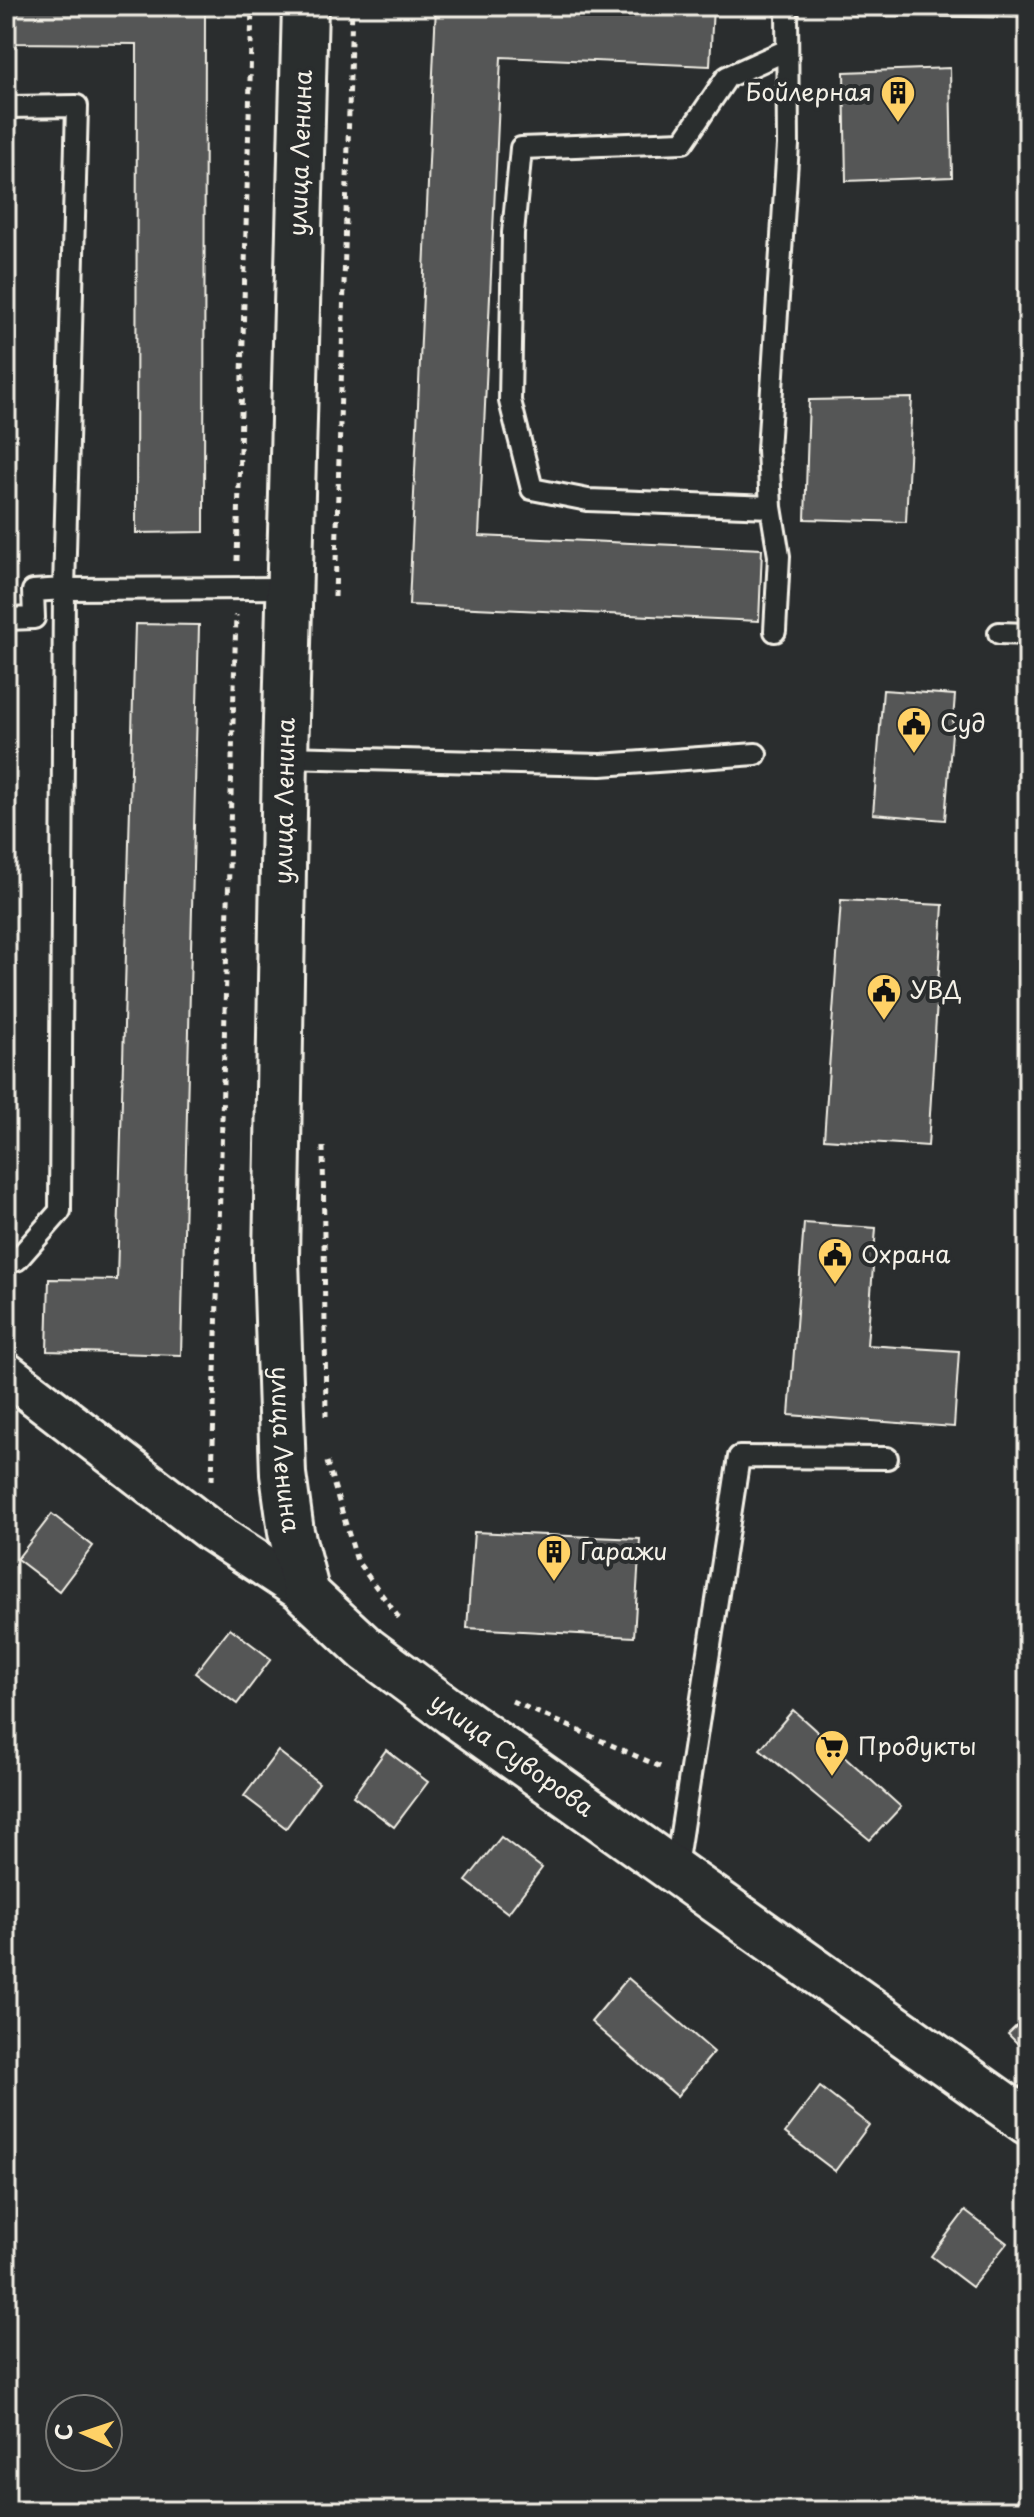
<svg xmlns="http://www.w3.org/2000/svg" width="1034" height="2517" font-family="'Playpen Sans',sans-serif">
	<style>
		.building { fill: #555756; stroke: #f4f1e8; stroke-width: 2 }
		.lines { fill: none; stroke-linecap: round; stroke-linejoin: round }
		.service-casing { stroke: #f4f1e8; stroke-width: 26 }
		.minor-casing { stroke: #f4f1e8; stroke-width: 46 }
		.tertiary-casing { stroke: #f4f1e8; stroke-width: 50 }
		.path { stroke: #f4f1e8; stroke-width: 5; stroke-dasharray: 6 6; stroke-linecap: butt }
		.service { stroke: #2a2d2e; stroke-width: 20 }
		.minor { stroke: #2a2d2e; stroke-width: 40 }
		.tertiary { stroke: #2a2d2e; stroke-width: 44 }
		.labels { text-anchor: middle; stroke-width: 8; stroke-linejoin: round; paint-order: stroke }
		.poi-label { font-size: 24px; fill: #f4f1e8; stroke: #2a2d2e; text-anchor: start }
		.street-label { font-size: 24px; fill: #f4f1e8; stroke: #2a2d2e }
	</style>
	<rect width="100%" height="100%" fill="#2a2d2e"/>
	<filter id="ink" filterUnits="userSpaceOnUse"><feTurbulence type="fractalNoise" baseFrequency=".0125" numOctaves="2"/><feDisplacementMap in="SourceGraphic" scale="16" xChannelSelector="R" yChannelSelector="G"/><feConvolveMatrix kernelMatrix="1 2 1 2 8 2 1 2 1" color-interpolation-filters="sRGB"/></filter>
	<g filter="url(#ink)">
		<path class="building" d="M6,6H205L204,532L136,533L137,44L6,43Z
			M436,6H713L710,66L501,57L479,536L762,549L759,621L409,605Z
			M851,6H1028V18L851,15Z
			M950,68L952,177L846,181L844,72Z
			M912,398L906,522L805,519L809,400Z
			M135,624L199,625L181,1355L47,1351L49,1279L117,1280Z
			M883,690L955,695L945,820L873,814Z
			M841,900L943,905L928,1146L824,1139Z
			M804,1223L876,1228L867,1345L959,1351L954,1427L789,1415Z
			M52,1514L93,1546L59,1591L17,1559Z
			M474,1532L640,1539L634,1637L467,1628Z
			M230,1628L271,1659L237,1704L195,1673Z
			M793,1710L901,1807L870,1840L760,1749Z
			M386,1750L428,1782L394,1827L353,1796Z
			M278,1751L319,1783L286,1828L244,1796Z
			M501,1837L542,1868L508,1913L466,1881Z
			M1028,1949V1971L1017,1960Z
			M628,1978L714,2052L677,2096L591,2022Z
			M1028,2015V2054L1008,2034Z
			M820,2087L869,2125L835,2171L785,2133Z
			M965,2211L1007,2243L972,2287L931,2256Z"/>
		<g class="lines">
			<defs>
				<path id="service" d="M787,6L788,145L768,450L771,507L588,500L532,489L510,401L513,233L521,148L683,142L727,77L787,50
					M6,107L77,106L64,589L33,591L34,618L6,619
					M771,507L779,556L775,631
					M999,633L1028,634
					M285,757L601,765L756,754
					M6,1262L17,1260L60,1211L64,589L289,588
					M675,1873L739,1457L887,1458"/>
				<path id="minor" d="M6,1373L211,1531L307,1594"/>
				<g id="tertiary">
					<path id="s1" d="M305,6L285,757L276,1259L283,1474L291,1532L307,1594L366,1649L452,1713L1028,2122"/>
				</g>
			</defs>
			<use href="#service" class="service-casing"/>
			<use href="#minor" class="minor-casing"/>
			<use href="#tertiary" class="tertiary-casing"/>
			<path class="path" d="M237,561L252,6
				M335,597L352,6
				M323,1147L326,1416
				M327,1462L357,1561L399,1618
				M212,1480L236,615
				M512,1701L663,1768"/>
			<use href="#service" class="service"/>
			<use href="#minor" class="minor"/>
			<use href="#tertiary" class="tertiary"/>
		</g>
	</g>
	<defs>
		<symbol id="building-pin" viewBox="-11 -11 22 30"><path d="M0 17L-7.5 6A9.5 9.5 0 1 1 7.5 6Z" fill="#ffd166" stroke="#2a2d2e"/><path d="M-4-6H4V6H1V3H-1V6H-4ZM-2.5-4.3h1.7v1.8h-1.7ZM.8-4.3h1.7v1.8H.8ZM-2.5-1h1.7V.8h-1.7ZM.8-1h1.7V.8H.8Z" fill="#111"/></symbol>
		<symbol id="civic-pin" viewBox="-11 -11 22 30"><path d="M0 17L-7.5 6A9.5 9.5 0 1 1 7.5 6Z" fill="#ffd166" stroke="#2a2d2e"/><path d="M-.6-6.5H3V-4.5H.6V-3L4-1V1h2V6H-6V1h2V-1L-.6-3ZM-1.2 2.5V6h2.4V2.5Z" fill="#111"/></symbol>
		<symbol id="supermarket-pin" viewBox="-11 -11 22 30"><path d="M0 17L-7.5 6A9.5 9.5 0 1 1 7.5 6Z" fill="#ffd166" stroke="#2a2d2e"/><path d="M-6-5.5h2.5l.6 2H6L4.5 2H-2.5L-4.4-4H-6ZM-1.5 3.2a1.3 1.3 0 1 0 .1 0ZM3 3.2a1.3 1.3 0 1 0 .1 0Z" fill="#111"/></symbol>
	</defs>
	<g fill-rule="evenodd">
		<use href="#building-pin" x="878" y="73" width="40" height="54"/>
		<use href="#civic-pin" x="894" y="704" width="40" height="54"/>
		<use href="#civic-pin" x="864" y="971" width="40" height="54"/>
		<use href="#civic-pin" x="815" y="1235" width="40" height="54"/>
		<use href="#building-pin" x="534" y="1532" width="40" height="54"/>
		<use href="#supermarket-pin" x="812" y="1727" width="40" height="54"/>
	</g>
	<g class="labels">
		<g class="poi-label">
			<text x="872" y="101" text-anchor="end">Бойлерная</text>
			<text x="940" y="732">Суд</text>
			<text x="910" y="999">УВД</text>
			<text x="861" y="1263">Охрана</text>
			<text x="580" y="1560">Гаражи</text>
			<text x="858" y="1755">Продукты</text>
		</g>
		<g class="street-label">
			<text transform="translate(301 153) rotate(-88)" y="8">улица Ленина</text>
			<text transform="translate(285 801) rotate(-89)" y="8">улица Ленина</text>
			<text dy="8" stroke="none"><textPath href="#s1" startOffset="1444">улица Ленина</textPath></text>
			<text dy="8" stroke="none"><textPath href="#s1" startOffset="1852">улица Суворова</textPath></text>
		</g>
	</g>
	<rect width="1034" height="2517" fill="none" stroke="#2a2d2e" stroke-width="32"/>
	<rect x="16" y="16" width="1002" height="2485" fill="none" stroke="#f4f1e8" stroke-width="3" filter="url(#ink)"/>
	<g transform="translate(84 2433) rotate(273)"><circle r="38" fill="#2a2d2e" stroke="#7b7b78" stroke-width="2"/>
	<path d="M0-6L14 30L0 20L-14 30Z" fill="#ffd166"/>
	<text y="-12" font-size="22" font-weight="bold" text-anchor="middle" fill="#f4f1e8">С</text>
	</g>
</svg>
